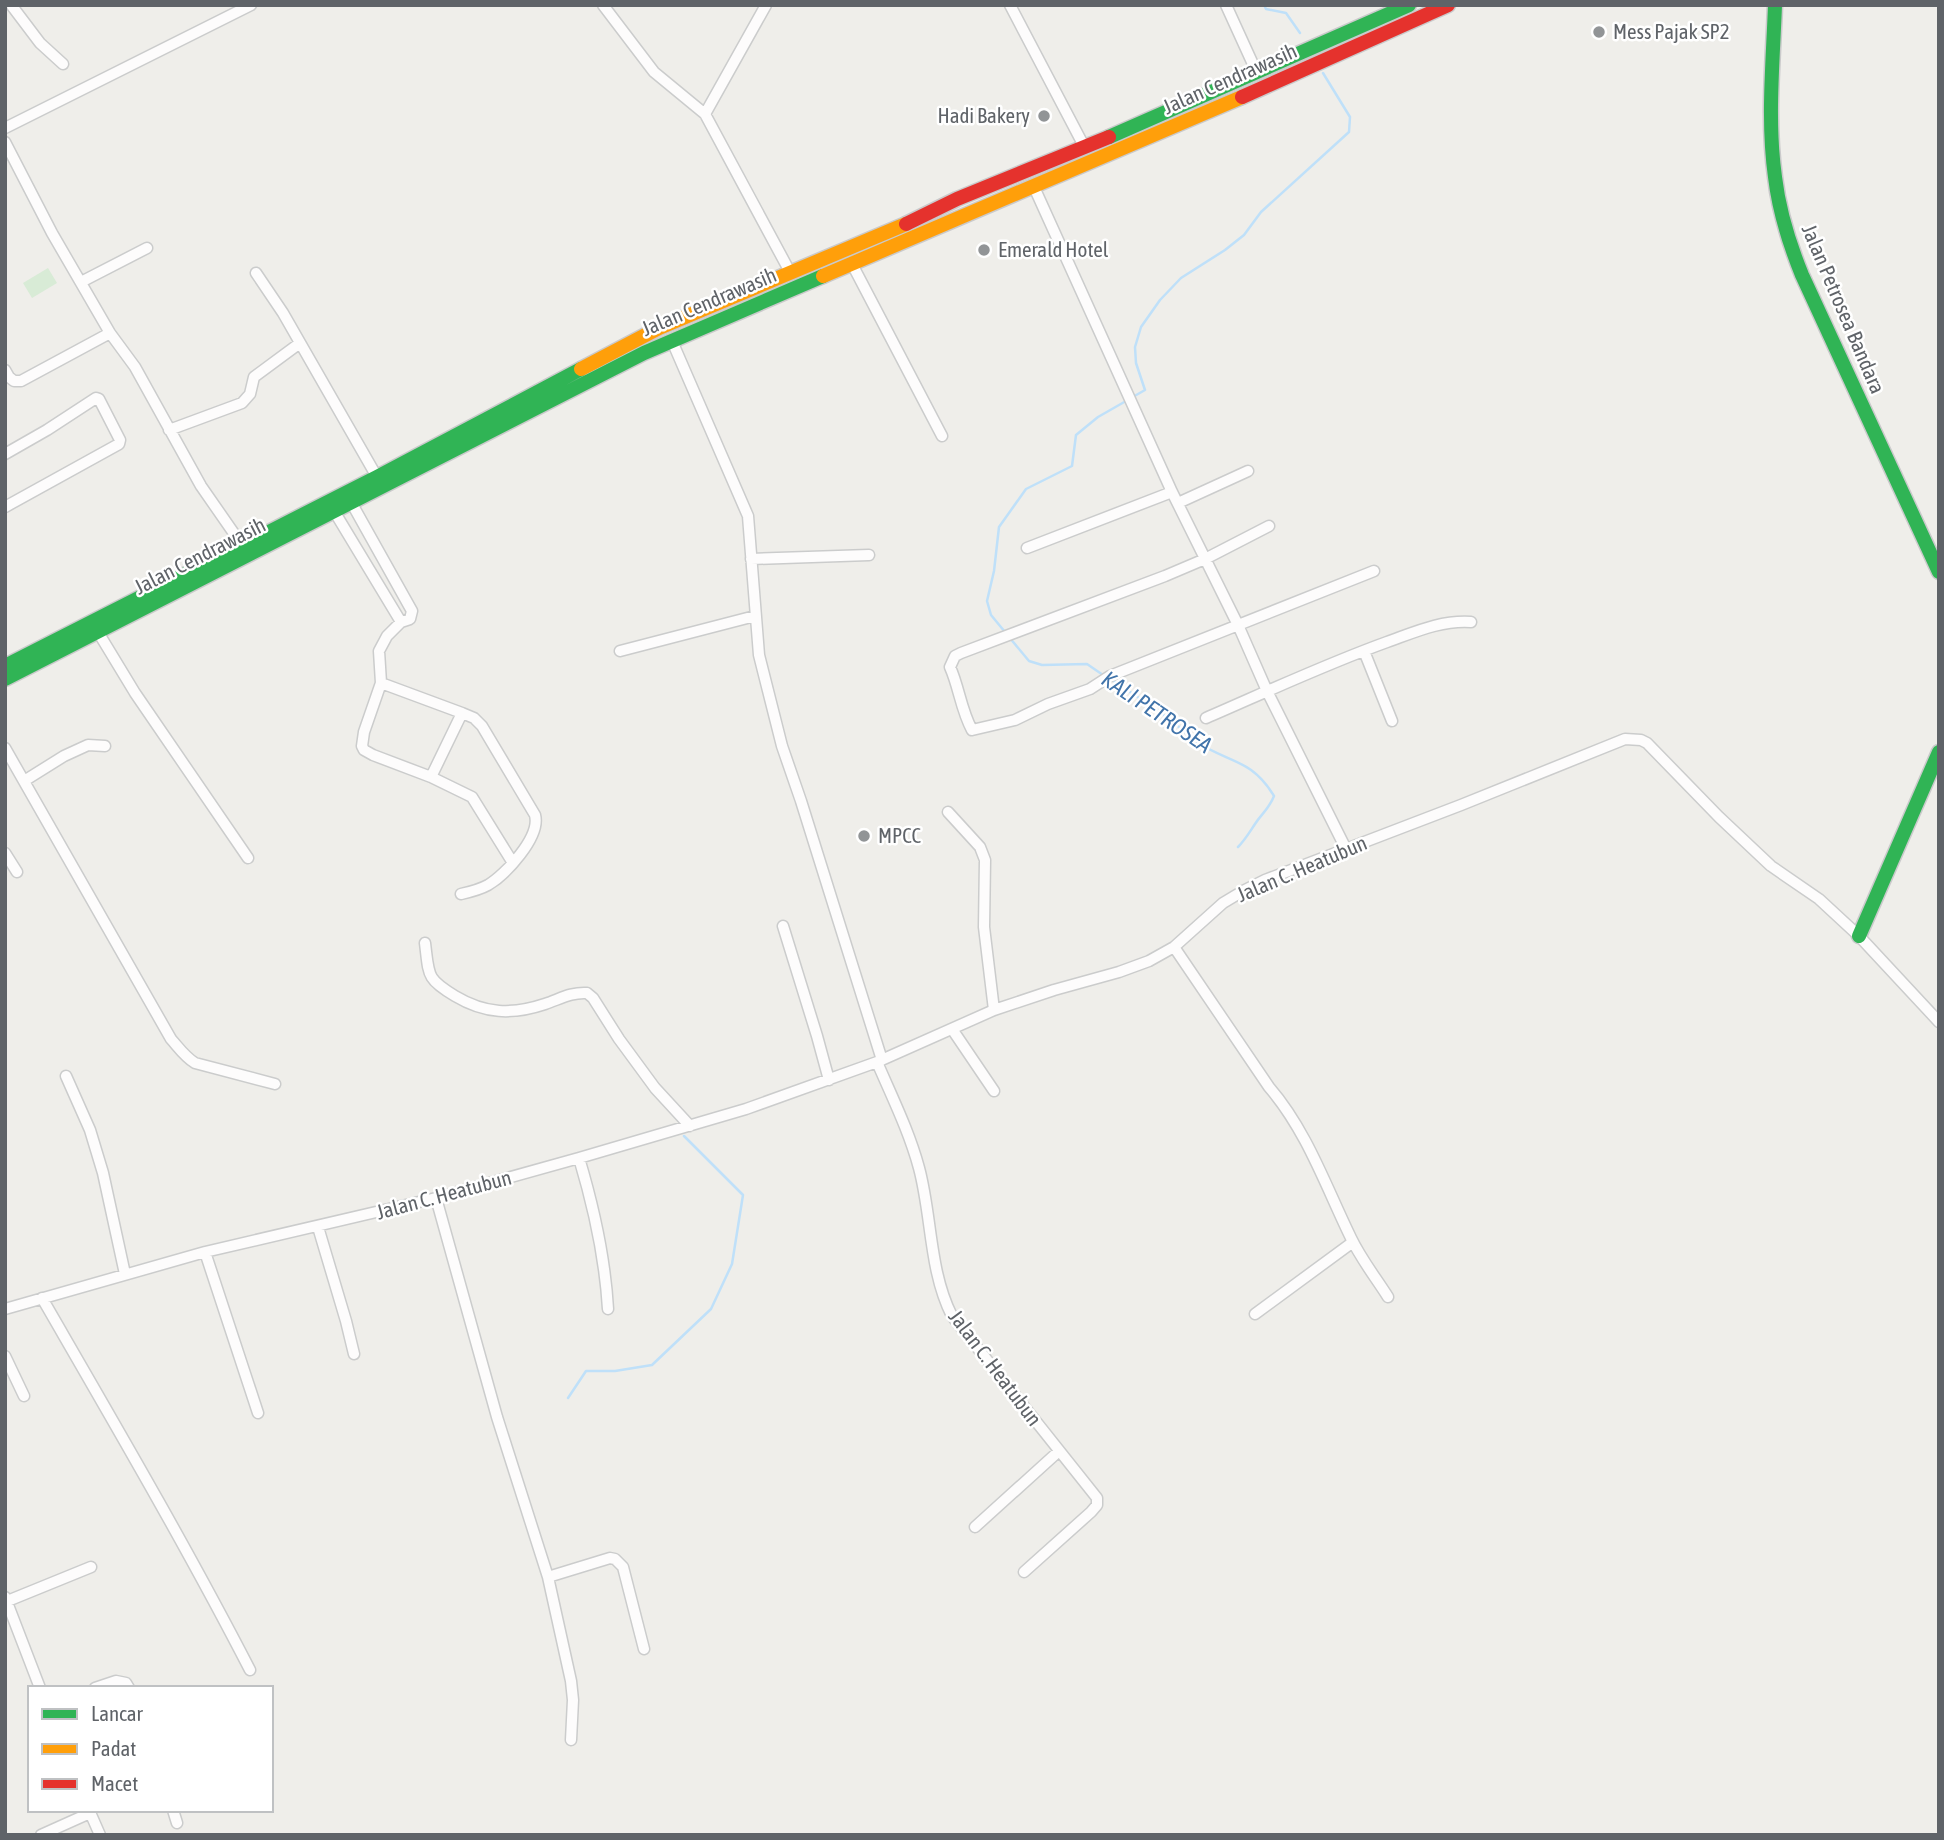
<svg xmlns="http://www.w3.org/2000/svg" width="1944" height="1840" font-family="'Asap Condensed',sans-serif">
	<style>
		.green { fill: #d8ebd6 }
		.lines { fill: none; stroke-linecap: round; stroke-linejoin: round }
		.stream { stroke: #bfe0f9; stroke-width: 2.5 }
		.street-casing { stroke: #cbcccc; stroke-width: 13 }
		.fast-casing { stroke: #cacacb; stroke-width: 17 }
		.slow-casing { stroke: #cacacb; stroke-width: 17 }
		.jam-casing { stroke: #cacacb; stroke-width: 17 }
		.street { stroke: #fdfcfc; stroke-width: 10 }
		.fast { stroke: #30b455; stroke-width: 14 }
		.slow { stroke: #ff9f0a; stroke-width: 14 }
		.jam { stroke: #e5322d; stroke-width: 14 }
		.poi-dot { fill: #919496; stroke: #fff; stroke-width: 2.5 }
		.labels { text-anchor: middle; stroke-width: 5; stroke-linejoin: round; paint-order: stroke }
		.poi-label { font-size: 21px; fill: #5f6368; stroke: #fff; text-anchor: start }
		.street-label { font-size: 21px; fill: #5f6368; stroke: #fff }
		.water-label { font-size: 23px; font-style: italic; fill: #4174aa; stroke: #fff }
	</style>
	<rect width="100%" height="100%" fill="#efeeea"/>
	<path class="green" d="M48,268L57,283L32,298L23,283Z"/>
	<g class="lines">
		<path class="stream" d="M1264,5L1266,9L1286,13L1300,33
			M1131,398L1145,390L1136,363L1135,347L1141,327L1160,300L1181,278L1225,250L1244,235L1261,212L1349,132L1350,117L1323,73
			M1005,632L991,615L987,601L994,571L999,527L1026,489L1072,466L1076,435L1098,417L1126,401
			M1009,637L1029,661L1042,665L1087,664L1103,675
			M1112,680C1134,695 1159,710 1179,727C1185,731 1189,737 1195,741C1228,763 1251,758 1274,796C1269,809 1262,813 1255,824C1249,833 1245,840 1238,847
			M568,1398L586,1371H615L652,1365L711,1309L732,1264L743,1195L684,1136"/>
		<defs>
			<path id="street" d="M603,5L654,72L705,114L790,272
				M1010,5L1085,148
				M1226,5L1257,73
				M12,6L40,43L63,64
				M705,114L766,5
				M5,128L251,5
				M5,142L52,233L110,333L135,367L201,486L242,545
				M1034,187L1172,492L1238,625L1267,691L1346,849
				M852,264L942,436
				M256,273L283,313L377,477
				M81,282L147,248
				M672,341L748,516L759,655L782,746L801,801L882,1060
				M5,370L9,377L14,381H21L110,333
				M169,430L242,403L250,394L254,377L300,343
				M5,454L47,430L96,398L99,399L120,440L119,444L5,507
				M351,502L412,611L410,619L401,622
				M1178,503L1248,471
				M334,511L401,622L387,636L379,651L381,683L364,732L362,746L364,750L373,755L431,777L462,713L381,683
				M1269,526L1205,559L1165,576L961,653L955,656L950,667C959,687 961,710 972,730L1015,720L1048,704L1090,689L1110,676L1374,571
				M1027,548L1172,492
				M751,559L869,555
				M98,632L135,693L248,858
				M620,651L755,616
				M1364,651L1392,721
				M1206,718C1266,692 1326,664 1387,642C1415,632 1441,620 1471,622
				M5,748L171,1039C179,1048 185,1057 195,1063L275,1084
				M431,777L472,797L513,863
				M24,781L64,756L88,745L105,746
				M948,812L980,847L985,860L984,927L994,1010
				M5,853L17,872
				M461,894C470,892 479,890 488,885C505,875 541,837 535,815L482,726L474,718L462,713
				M783,926L817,1036L829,1080
				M425,943C429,975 426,979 455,996C485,1014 512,1015 545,1004C560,999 571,992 587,993L593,998L619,1039L655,1088L690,1126
				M1174,947L1269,1087C1307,1131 1326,1187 1351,1238C1361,1259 1376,1278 1388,1297
				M952,1029L994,1091
				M877,1062C892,1097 909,1131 919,1168C932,1216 929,1271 952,1316L1097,1498V1505L1091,1512L1024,1572
				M66,1076L90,1130L103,1173L125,1274
				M579,1158C594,1208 605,1257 608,1309
				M436,1198L497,1417L548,1577L571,1681L573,1700L571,1740
				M318,1227L346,1321L354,1354
				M205,1252L258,1413
				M42,1298C113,1421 185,1544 250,1670
				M5,1309L205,1252L436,1198L579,1158L746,1109L877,1062L994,1010L1054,990L1119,972L1149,961L1174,947L1223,903L1243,891L1265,880L1461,805L1625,739L1641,740L1647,743L1719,817L1771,866L1819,899L1859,936L1939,1022
				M1255,1314L1353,1242
				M5,1356L24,1396
				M975,1527L1059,1451
				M548,1577L610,1558L615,1559L623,1567L644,1649
				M5,1597L40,1688
				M5,1602L91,1567
				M95,1688L116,1681L126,1683L129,1688
				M89,1810L100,1835
				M173,1810L177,1823
				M41,1835L90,1813"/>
			<path id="fast" d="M1775,5C1773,62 1767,120 1775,177C1779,211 1789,243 1802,275L1939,572
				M1109,137L1409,5
				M5,666L377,477L581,369
				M5,679L644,353L823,276
				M1859,936L1939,752"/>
			<path id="slow" d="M823,276L1242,97
				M581,369L659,328L906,224"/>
			<path id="jam" d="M1242,97L1448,5
				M906,224L957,199L1109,137"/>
		</defs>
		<use href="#street" class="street-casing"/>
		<use href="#fast" class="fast-casing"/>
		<use href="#slow" class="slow-casing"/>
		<use href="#jam" class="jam-casing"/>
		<use href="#street" class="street"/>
		<use href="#fast" class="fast"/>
		<use href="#slow" class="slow"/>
		<use href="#jam" class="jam"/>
	</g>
	<g class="poi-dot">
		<circle cx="1599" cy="32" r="7"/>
		<circle cx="1044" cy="116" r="7"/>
		<circle cx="984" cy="250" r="7"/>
		<circle cx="864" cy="836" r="7"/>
	</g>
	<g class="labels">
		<g class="poi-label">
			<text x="1613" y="39">Mess Pajak SP2</text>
			<text x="1030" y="123" text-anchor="end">Hadi Bakery</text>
			<text x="998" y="257">Emerald Hotel</text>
			<text x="878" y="843">MPCC</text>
		</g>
		<g class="street-label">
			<text transform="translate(1230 79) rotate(-24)" y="7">Jalan Cendrawasih</text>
			<text transform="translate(709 302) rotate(-23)" y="7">Jalan Cendrawasih</text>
			<text transform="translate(1843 309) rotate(67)" y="7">Jalan Petrosea Bandara</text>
			<text transform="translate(200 556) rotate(-27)" y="7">Jalan Cendrawasih</text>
			<text transform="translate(1302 869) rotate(-23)" y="7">Jalan C. Heatubun</text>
			<text transform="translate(444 1195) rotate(-15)" y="7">Jalan C. Heatubun</text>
			<text transform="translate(995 1368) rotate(53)" y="7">Jalan C. Heatubun</text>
		</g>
		<g class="water-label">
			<text transform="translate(1157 712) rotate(34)" y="8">KALI PETROSEA</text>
		</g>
	</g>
	<rect width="1944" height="1840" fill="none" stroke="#5f6368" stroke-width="14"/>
	<rect x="28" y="1686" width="245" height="126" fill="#ffffff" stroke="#bfc1c3" stroke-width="2"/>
	<rect x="42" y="1709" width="35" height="10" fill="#30b455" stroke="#bfc1c3" stroke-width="2"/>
	<text x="91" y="1721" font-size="21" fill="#5f6368">Lancar</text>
	<rect x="42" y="1744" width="35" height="10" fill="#ff9f0a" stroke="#bfc1c3" stroke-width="2"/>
	<text x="91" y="1756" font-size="21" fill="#5f6368">Padat</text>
	<rect x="42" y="1779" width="35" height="10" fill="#e5322d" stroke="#bfc1c3" stroke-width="2"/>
	<text x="91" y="1791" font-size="21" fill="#5f6368">Macet</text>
</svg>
